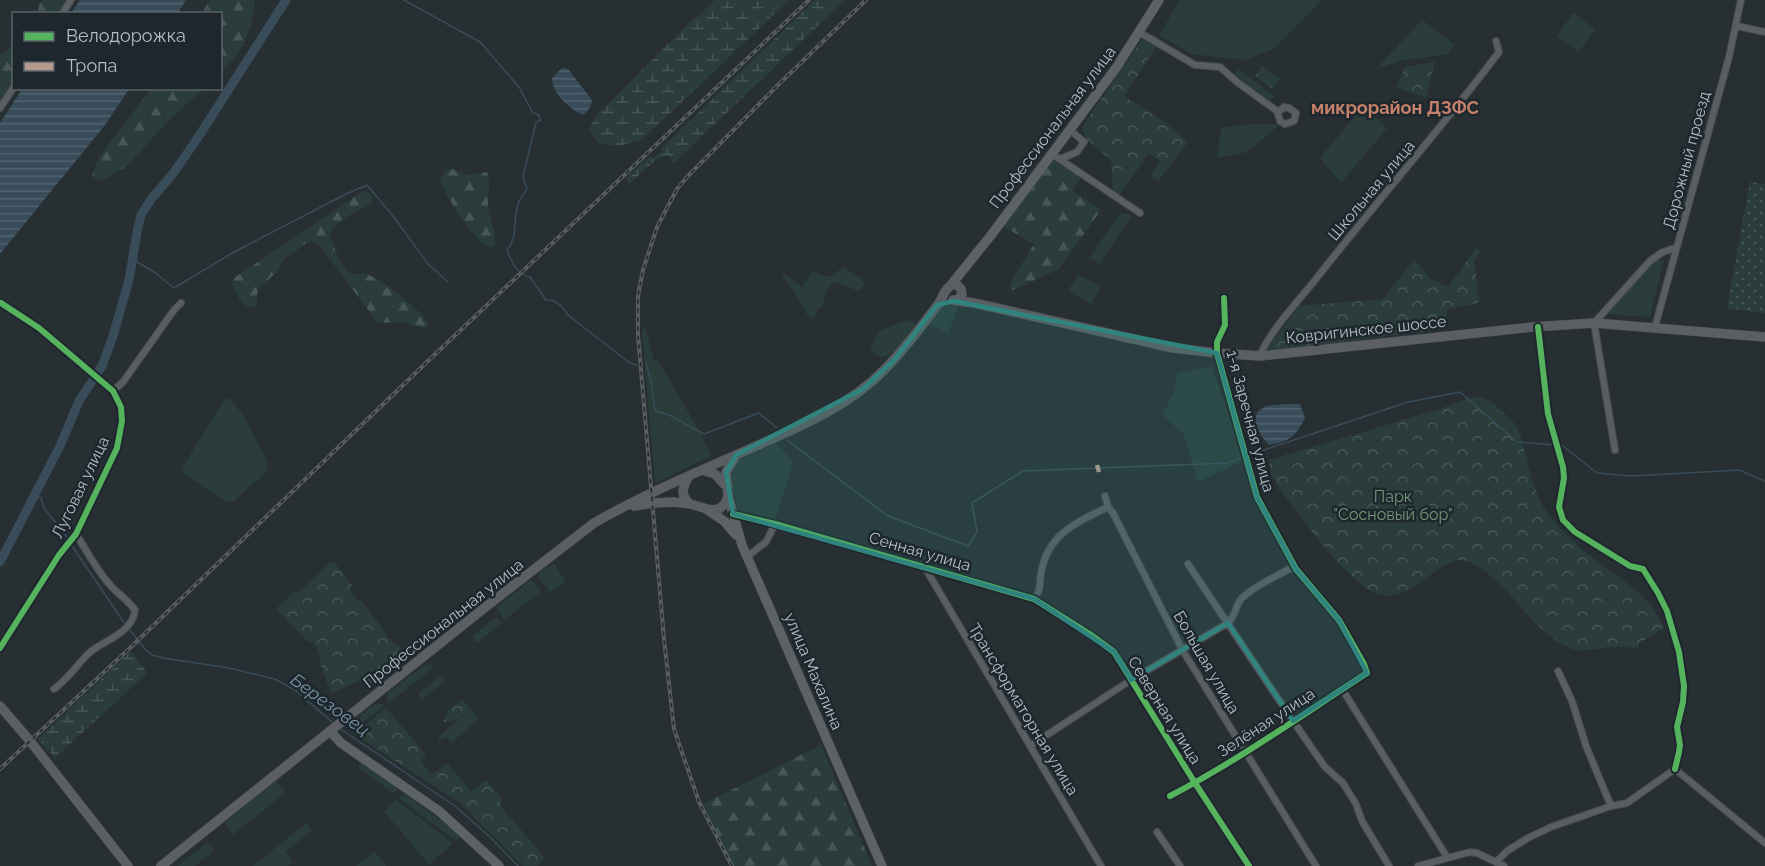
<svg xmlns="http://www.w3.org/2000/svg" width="1765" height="866" font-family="Raleway,sans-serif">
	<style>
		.grass { fill: #2b3d3a }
		.forest { fill: url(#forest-firs) }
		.wetland { fill: url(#wetland-marsh) }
		.park { fill: url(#park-crowns) }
		.garden { fill: url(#garden-dots) }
		.water { fill: url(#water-rules) }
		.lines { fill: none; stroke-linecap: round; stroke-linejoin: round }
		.stream { stroke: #384c59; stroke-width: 1.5 }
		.river { stroke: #384c59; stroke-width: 9 }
		.street-casing { stroke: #464b4e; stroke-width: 8 }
		.secondary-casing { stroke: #464b4e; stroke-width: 10 }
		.primary-casing { stroke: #464c50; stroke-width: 10 }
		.street { stroke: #585e62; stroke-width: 6 }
		.secondary { stroke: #5d6266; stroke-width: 9 }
		.primary { stroke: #5b5f63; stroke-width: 9 }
		.rail-casing { stroke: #575c5f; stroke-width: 4 }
		.rail { stroke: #1d272d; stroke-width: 1.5; stroke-dasharray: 4.5; stroke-linecap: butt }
		.quiet { stroke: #b69a8f; stroke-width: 4.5; stroke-dasharray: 9 4.5; stroke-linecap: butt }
		.cycleway-casing { stroke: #1d272d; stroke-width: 10 }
		.cycleway { stroke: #56b35d; stroke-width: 6 }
		.marked { fill: #30847f; fill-opacity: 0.2; stroke: #30847f; stroke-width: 4.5; stroke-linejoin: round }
		.labels { text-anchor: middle; stroke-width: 5; stroke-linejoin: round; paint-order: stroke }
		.street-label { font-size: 16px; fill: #b3bdc4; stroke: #1d272d }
		.park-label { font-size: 16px; fill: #749775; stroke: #1d272d }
		.neighbourhood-label { font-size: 18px; font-weight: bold; fill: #c6816b; stroke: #1d272d }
		.water-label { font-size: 18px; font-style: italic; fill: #7793a4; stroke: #1d272d }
	</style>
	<defs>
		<pattern id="forest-firs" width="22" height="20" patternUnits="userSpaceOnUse" patternTransform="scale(1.5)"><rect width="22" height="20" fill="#2b3d3a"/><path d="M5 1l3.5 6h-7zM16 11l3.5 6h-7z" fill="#475755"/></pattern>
		<pattern id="wetland-marsh" width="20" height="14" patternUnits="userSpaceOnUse" patternTransform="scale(1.5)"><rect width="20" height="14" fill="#2b3d3a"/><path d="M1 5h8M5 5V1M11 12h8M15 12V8" fill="none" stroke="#475755"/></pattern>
		<pattern id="park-crowns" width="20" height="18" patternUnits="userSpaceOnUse" patternTransform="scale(1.5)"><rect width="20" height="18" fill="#2b3d3a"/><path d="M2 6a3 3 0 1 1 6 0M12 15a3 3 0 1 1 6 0" fill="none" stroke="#475755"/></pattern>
		<pattern id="garden-dots" width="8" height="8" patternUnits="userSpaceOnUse" patternTransform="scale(1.5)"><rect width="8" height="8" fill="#2b3d3a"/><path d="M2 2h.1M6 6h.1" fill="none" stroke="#475755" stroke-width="1.8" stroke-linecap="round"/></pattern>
		<pattern id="water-rules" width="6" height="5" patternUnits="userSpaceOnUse" patternTransform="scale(1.5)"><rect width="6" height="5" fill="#384c59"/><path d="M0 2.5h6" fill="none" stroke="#52646f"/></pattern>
	</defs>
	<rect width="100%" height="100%" fill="#282f33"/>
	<path class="grass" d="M1180,0H1322L1274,49L1244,60L1191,54L1159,35Z
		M1573,13L1595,29L1579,52L1557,36Z
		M1422,20L1455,45L1447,54L1400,61L1376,69Z
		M1238,69L1274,96L1270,101L1234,74Z
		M1363,107L1387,128L1341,183L1320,158Z
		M1251,124H1280L1247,152L1217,158L1221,128Z
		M1120,213L1132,215L1100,264L1089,258Z
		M1657,259L1664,260L1650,317L1605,314Z
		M843,267L862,279L865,284L859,291L835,282C826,288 825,296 823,306L819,307L813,319L808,316L794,291L782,276L784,273L802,287L813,271L825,277L833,275Z
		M1078,274L1101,287L1091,304L1068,291Z
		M943,303L959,304L948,334L927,322Z
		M906,320L917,324L895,352L880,358L870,350L879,331Z
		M645,327L654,361H658L700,432L711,456L655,483L642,330Z
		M1212,367L1245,460L1198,482L1184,435L1163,415L1175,388L1177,373Z
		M229,398L244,416L266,459L268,467L265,473L233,502H227L184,474L182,468L224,400Z
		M777,443L793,463L774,524L738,509L732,486L733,463Z
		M554,563L566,582L550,592L539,578V572Z
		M531,580L542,591L504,620L496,607Z
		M496,617L501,623L477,643L472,637Z
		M431,664L434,667L388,704L387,701L388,693L424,665Z
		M441,675L446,680L422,700L418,694Z
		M374,704H382L384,706L355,729L350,725Z
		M470,709L479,719L451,743L446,737L440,741L438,738Z
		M362,763L398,789L393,793L358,767Z
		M275,780L286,792L233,835L225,823Z
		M404,793L461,836L456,841L398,798Z
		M396,800L453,843L429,865L384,811Z
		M306,823L312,830L286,852L293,862L288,866H253Z
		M208,842L215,850L195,866H178Z
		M374,851L386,866H356Z"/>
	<path class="forest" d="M43,0H68L59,13L37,14L39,5Z
		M210,0H255C250,34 246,48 221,72L220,14L202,13Z
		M13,41V83L0,104V54L7,51Z
		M151,89H203L170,119L126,167L101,181L92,176L99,157Z
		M1052,158L1081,177L1072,190L1101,210L1059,269L1011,291L1010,283L1034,244L1003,226Z
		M453,169L465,175L487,172C491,182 488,191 488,202C488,218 498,229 494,246L486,247C466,227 451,206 440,180L445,171Z
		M363,191L372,195V203C361,209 336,220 331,232C328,239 341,263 346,270C352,277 360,272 367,274C383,280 418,309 428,322L426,328L402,322L378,323L320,246L312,242L305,244L284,259L276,273L261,286L257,293V303L255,307C241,309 237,294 232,284L234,278Z
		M821,745L872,866H733L703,804Z"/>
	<path class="wetland" d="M715,0H789L642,140L619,146L598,143L589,130L595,117L684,28Z
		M815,0H845L674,163L667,155L657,159L629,184L626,178L649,157L656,156L663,151L661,149Z
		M131,651L147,673L55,758L38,739Z"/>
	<path class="park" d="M1144,37L1158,45L1124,96L1162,120L1188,142L1158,181L1150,176L1160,161L1149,153L1120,194L1113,190L1111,160L1086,139L1082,127Z
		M1435,62L1426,98L1396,87L1405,67Z
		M1262,66L1280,78L1273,89L1255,76Z
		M1476,248L1481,252L1474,260L1479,298L1478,303L1448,309L1443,329L1270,351L1269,346L1299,306L1383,299L1414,260L1431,279L1448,287Z
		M1476,396L1492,402L1514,423L1520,434L1533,484L1543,507L1560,529L1585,552L1635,589L1651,605L1664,627L1643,641L1639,642L1638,649C1629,647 1620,646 1611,647C1598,648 1582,653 1570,648C1527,629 1510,579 1467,561C1443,552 1413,602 1381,595C1350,588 1299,514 1279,488L1271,474L1269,460L1440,409Z
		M334,562L352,585L349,589L358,601H362L393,643L397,644L405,655L370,685L366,678L331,693L320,663V657L317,647L314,643L306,640L276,609L295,591L298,593L329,564Z
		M462,699L470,709L456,720L443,722L448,711Z
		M386,708L426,755L420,761L432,775L447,763L471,791L486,780L502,799L500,801L502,808L545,858L537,866H523L460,803L354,734Z"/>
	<path class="garden" d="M1750,182L1765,184V313L1727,308Z"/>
	<path class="water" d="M80,0H186L178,13H71Z
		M562,68L568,69L592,100C591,107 588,111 583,115C569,109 552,93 552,78Z
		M22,89H129L105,125L0,254V123Z
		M1286,404H1300L1305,418C1296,436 1289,442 1269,445L1261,435L1255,423L1257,412L1266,406Z"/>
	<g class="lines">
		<path class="stream" d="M404,0L480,42L519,87L533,113L539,115L540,121L536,122L523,177L527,189C525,193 520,198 519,202C512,217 519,237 507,250C512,262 516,274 530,277L546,300C557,300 562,306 568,315L627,361L636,365
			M132,259L154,272L174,288L234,252L346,194L367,185L393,216L428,264L448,282
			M646,363L651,382L655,411L669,415L704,434L759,413L777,428
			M787,440L888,516L968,546L977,532L972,503L1023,471L1227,463L1245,457
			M1559,445L1563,446L1597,473L1631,476L1739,470L1765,481
			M1249,455L1408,402L1460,392L1517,442L1555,445
			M35,496L41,498L44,508L67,537
			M72,546L125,624
			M128,628L145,649L152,655L163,658L229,668L275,679L295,690L333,723
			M339,728L455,806L490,837L518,866"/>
		<path class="river" d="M0,562L60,446L79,401L102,366L113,336L129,280L138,227L141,215L152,198L172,175L197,139L286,0"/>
		<defs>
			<path id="street" d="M62,14L71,0
				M1737,26L1765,32
				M1139,32L1195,65L1220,67L1237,82L1277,111L1280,121L1285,124L1294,121L1296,113L1289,108L1284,107L1278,112
				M0,108L14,87
				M1052,154L1140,213
				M1060,159L1077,152L1084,142L1070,130
				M1538,327L1548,414L1563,467L1564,478L1559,507L1563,520L1575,532L1630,566L1643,569L1658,593L1667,611L1679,652L1684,686L1683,702L1677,727L1680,745L1679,752L1675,769
				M1655,327L1729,57L1741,0
				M1260,356C1268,333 1300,299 1316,279C1376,202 1441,129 1499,52L1496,41
				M113,391L123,382L174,310L181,303
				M1615,450L1594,323L1650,261L1661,253L1677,247
				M1105,496L1108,507L1113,513L1183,651L1316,866
				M733,514L775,524L1034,599L1091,635L1114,652L1195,783L1249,866
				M748,556L766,542L775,524
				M1188,564L1293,721L1325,767L1343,783L1356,804L1362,821L1389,866
				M924,566L1101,866
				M1034,599C1042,589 1039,584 1041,573C1048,533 1076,523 1108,507
				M0,648L59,555L76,534L117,448L122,421L121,407L113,391L39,328L1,303
				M1558,671L1572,701L1586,746L1611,806
				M54,689C68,679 76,666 88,654C102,640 132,635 135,610C128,600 119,595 111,586C97,571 87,551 76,534
				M1342,689L1447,857
				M1030,746L1131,680L1228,623C1236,616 1235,605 1242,598C1255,585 1274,578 1289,569H1296
				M1675,769L1765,843
				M1170,796C1239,760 1302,715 1367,673L1364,664L1339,620L1296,569L1257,497L1217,353V342L1225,325L1224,298
				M1157,832L1180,866
				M1496,862L1507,851L1528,838L1551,827L1611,806L1627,803L1675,769
				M1418,866L1470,852L1477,853L1504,866"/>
			<path id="secondary" d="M951,285L992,234L1116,68L1159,0
				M728,496L742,545L882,866
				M706,509L724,521L736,535
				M330,731L341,743L439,811L499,866"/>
			<path id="primary" d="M953,300L974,303L1173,348L1217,353L1260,356L1533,327L1594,323L1765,337
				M702,470L715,474L726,486
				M689,476C683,486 679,495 690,504
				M634,506L653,503L674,502L690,504L711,510L719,509L725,504L728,496L726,472L735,457
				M0,706L30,741L128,866
				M161,866L488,605L594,523C648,492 707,468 763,443C806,424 851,404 884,370C904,350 922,326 939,303C944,295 946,285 956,284L961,289L962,295L957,300"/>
		</defs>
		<use href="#street" class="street-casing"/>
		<use href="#secondary" class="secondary-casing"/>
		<use href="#primary" class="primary-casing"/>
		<use href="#street" class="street"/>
		<use href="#secondary" class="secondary"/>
		<use href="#primary" class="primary"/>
		<defs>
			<path id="rail" d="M0,769L131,647L429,360L809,0
				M732,866L699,802L674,729L664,639L638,335V296L643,270L657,227L677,189L686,178L780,83L866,0"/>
		</defs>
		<use href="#rail" class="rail-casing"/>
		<use href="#rail" class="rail"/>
		<path class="quiet" d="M1097,465L1099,472"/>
		<defs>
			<path id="cycleway" d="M1538,327L1548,414L1563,467L1564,478L1559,507L1563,520L1575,532L1630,566L1643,569L1658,593L1667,611L1679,652L1684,686L1683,702L1677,727L1680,745L1679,752L1675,769
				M733,514L775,524L1034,599L1091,635L1114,652L1195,783L1249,866
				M0,648L59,555L76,534L117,448L122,421L121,407L113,391L39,328L1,303
				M1170,796C1239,760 1302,715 1367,673L1364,664L1339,620L1296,569L1257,497L1217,353V342L1225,325L1224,298"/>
		</defs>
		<use href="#cycleway" class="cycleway-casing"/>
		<use href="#cycleway" class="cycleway"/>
	</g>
	<path class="marked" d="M954,301L1217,353L1257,497L1296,569L1339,620L1367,673L1293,721L1228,623L1131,680L1114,652L1034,599L733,514L726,472L736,455L863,389L894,360L937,305Z"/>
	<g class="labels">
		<g class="street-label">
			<text transform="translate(1052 127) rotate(-53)" y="6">Профессиональная улица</text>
			<text transform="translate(1686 160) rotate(-75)" y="6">Дорожный проезд</text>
			<text transform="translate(1371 190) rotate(-50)" y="6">Школьная улица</text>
			<text transform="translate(1366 329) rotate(-6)" y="6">Ковригинское шоссе</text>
			<text transform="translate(1251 421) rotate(75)" y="6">1-я Заречная улица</text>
			<text transform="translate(80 487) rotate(-64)" y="6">Луговая улица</text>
			<text transform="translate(920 551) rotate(16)" y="6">Сенная улица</text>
			<text transform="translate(443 623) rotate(-38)" y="6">Профессиональная улица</text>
			<text transform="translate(1207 662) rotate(60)" y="6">Большая улица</text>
			<text transform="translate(814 671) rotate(67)" y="6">улица Махалина</text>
			<text transform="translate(1024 709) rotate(59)" y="6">Трансформаторная улица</text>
			<text transform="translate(1165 710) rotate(58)" y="6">Северная улица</text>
			<text transform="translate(1266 722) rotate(-33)" y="6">Зелёная улица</text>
		</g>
		<g class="park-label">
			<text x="1393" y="502">Парк<tspan x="1393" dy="18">"Сосновый бор"</tspan></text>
		</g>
		<g class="neighbourhood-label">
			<text x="1395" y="114">микрорайон ДЗФС</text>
		</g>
		<g class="water-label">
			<text transform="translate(330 705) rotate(36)" y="6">Березовец</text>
		</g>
	</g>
	<rect x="12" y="12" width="210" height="78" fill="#1d272d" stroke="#596369" stroke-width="1.5"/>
	<rect x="24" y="32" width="30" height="9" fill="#56b35d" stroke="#596369" stroke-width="1.5"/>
	<text x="66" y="42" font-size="18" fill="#b3bdc4">Велодорожка</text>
	<rect x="24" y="62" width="30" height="9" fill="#b69a8f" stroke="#596369" stroke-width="1.5"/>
	<text x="66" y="72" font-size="18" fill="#b3bdc4">Тропа</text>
</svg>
